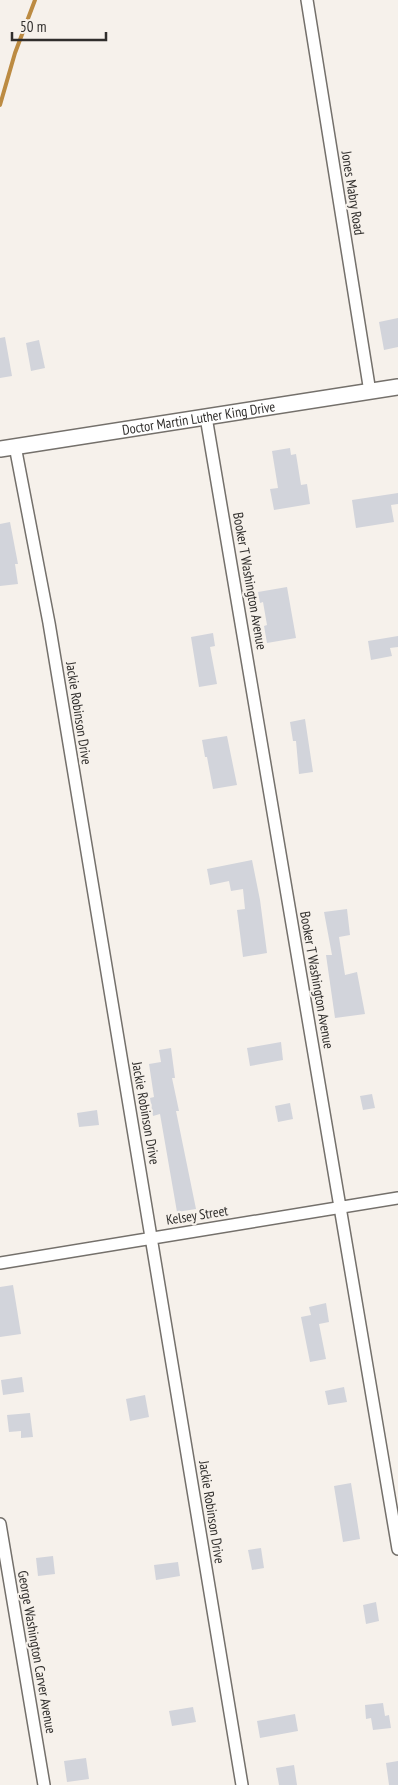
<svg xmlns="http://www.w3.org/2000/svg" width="398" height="1785" font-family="'PT Sans Narrow',sans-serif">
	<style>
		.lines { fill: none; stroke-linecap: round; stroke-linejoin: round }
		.stream { stroke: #bc8b42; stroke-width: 4 }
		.building { fill: #d2d4db }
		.minor-casing { stroke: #74706b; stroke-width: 14 }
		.secondary-casing { stroke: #74706b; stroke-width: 18 }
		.minor { stroke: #fff; stroke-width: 11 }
		.secondary { stroke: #fff; stroke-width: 15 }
		.labels { text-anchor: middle; stroke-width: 4.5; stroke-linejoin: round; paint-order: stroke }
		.street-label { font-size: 14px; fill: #302e2c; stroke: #f6f1eb }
	</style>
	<rect width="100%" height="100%" fill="#f6f1eb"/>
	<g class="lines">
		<path class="stream" d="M0,105L15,53L35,0"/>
	</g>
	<path class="building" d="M398,318V347L384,350L379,322Z
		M5,337L12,376L0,378V338Z
		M39,340L45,368L31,371L26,343Z
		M290,448L291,455L296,454L301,485L307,484L310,504L274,510L270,489L278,488L272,451Z
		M398,493V504L391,505L394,522L356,528L352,500Z
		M10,522L18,564H15L18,584L0,586V524Z
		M287,587L296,638L267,643L264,626L267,625L263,602L260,603L258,592Z
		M213,633L215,646L210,647L217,684L199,687L191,637Z
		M398,636V647L390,648L392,656L371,660L368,641Z
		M305,719L313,772L299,774L296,741H293L290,722Z
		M227,736L237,785L213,789L207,757H205L202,740Z
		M252,860L260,900L267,953L243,957L237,910L245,909L243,889L231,891L229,881L210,885L207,869Z
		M347,909L350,935L339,937L345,975L357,972L365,1014L335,1018L326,955H332L324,912Z
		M281,1042L283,1060L250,1066L247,1048Z
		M171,1048L175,1078H172L179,1111H176L196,1209L177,1212L160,1114L153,1116L150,1098L154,1097L149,1064L161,1062L159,1050Z
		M372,1094L375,1108L363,1110L360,1096Z
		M290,1103L293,1119L278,1122L275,1106Z
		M97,1110L99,1125L79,1127L77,1113Z
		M13,1285L21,1334L0,1337V1287Z
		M326,1303L329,1322L319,1324L326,1359L310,1362L301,1317L311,1315L309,1307Z
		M22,1377L24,1392L3,1395L1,1380Z
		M344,1387L347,1402L328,1405L325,1391Z
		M145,1395L149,1417L130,1421L126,1399Z
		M30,1413L33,1437L21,1438V1431L9,1432L7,1415Z
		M351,1483L360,1539L343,1542L334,1486Z
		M261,1548L264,1568L252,1570L248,1550Z
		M53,1556L55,1574L38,1576L36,1558Z
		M178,1562L180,1576L156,1580L154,1565Z
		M376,1602L379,1621L366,1624L363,1605Z
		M383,1703L385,1716L389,1715L391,1728L373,1730L371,1718L366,1719L365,1705Z
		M193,1707L196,1722L172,1726L169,1711Z
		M295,1714L298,1731L260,1738L257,1721Z
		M86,1758L89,1779L67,1782L64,1761Z
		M398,1761V1785H389L386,1763Z
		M294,1765L297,1785H279L276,1768Z"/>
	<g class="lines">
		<defs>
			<path id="minor" d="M307,0L370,392
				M206,417L398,1549
				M15,446L49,623L242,1785
				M0,1263L398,1198
				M0,1524L44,1785"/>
			<g id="secondary">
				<path id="s1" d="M0,449L398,387"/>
			</g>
		</defs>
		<use href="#minor" class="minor-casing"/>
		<use href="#secondary" class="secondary-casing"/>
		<use href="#minor" class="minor"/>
		<use href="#secondary" class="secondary"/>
	</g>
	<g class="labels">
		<g class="street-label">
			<text transform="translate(353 193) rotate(81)" y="5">Jones Mabry Road</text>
			<text dy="5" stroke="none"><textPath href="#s1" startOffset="201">Doctor Martin Luther King Drive</textPath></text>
			<text transform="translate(250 581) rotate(80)" y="5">Booker T Washington Avenue</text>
			<text transform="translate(79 713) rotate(81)" y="5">Jackie Robinson Drive</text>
			<text transform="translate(317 980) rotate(80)" y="5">Booker T Washington Avenue</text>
			<text transform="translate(146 1113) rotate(80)" y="5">Jackie Robinson Drive</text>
			<text transform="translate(197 1215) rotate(-9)" y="5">Kelsey Street</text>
			<text transform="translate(212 1512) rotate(81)" y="5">Jackie Robinson Drive</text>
			<text transform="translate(37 1652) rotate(80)" y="5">George Washington Carver Avenue</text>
		</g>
	</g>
	<path d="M12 32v8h94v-8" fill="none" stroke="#302e2c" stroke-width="2.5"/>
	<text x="20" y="32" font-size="15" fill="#302e2c" stroke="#f6f1eb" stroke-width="4" paint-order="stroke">50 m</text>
</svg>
